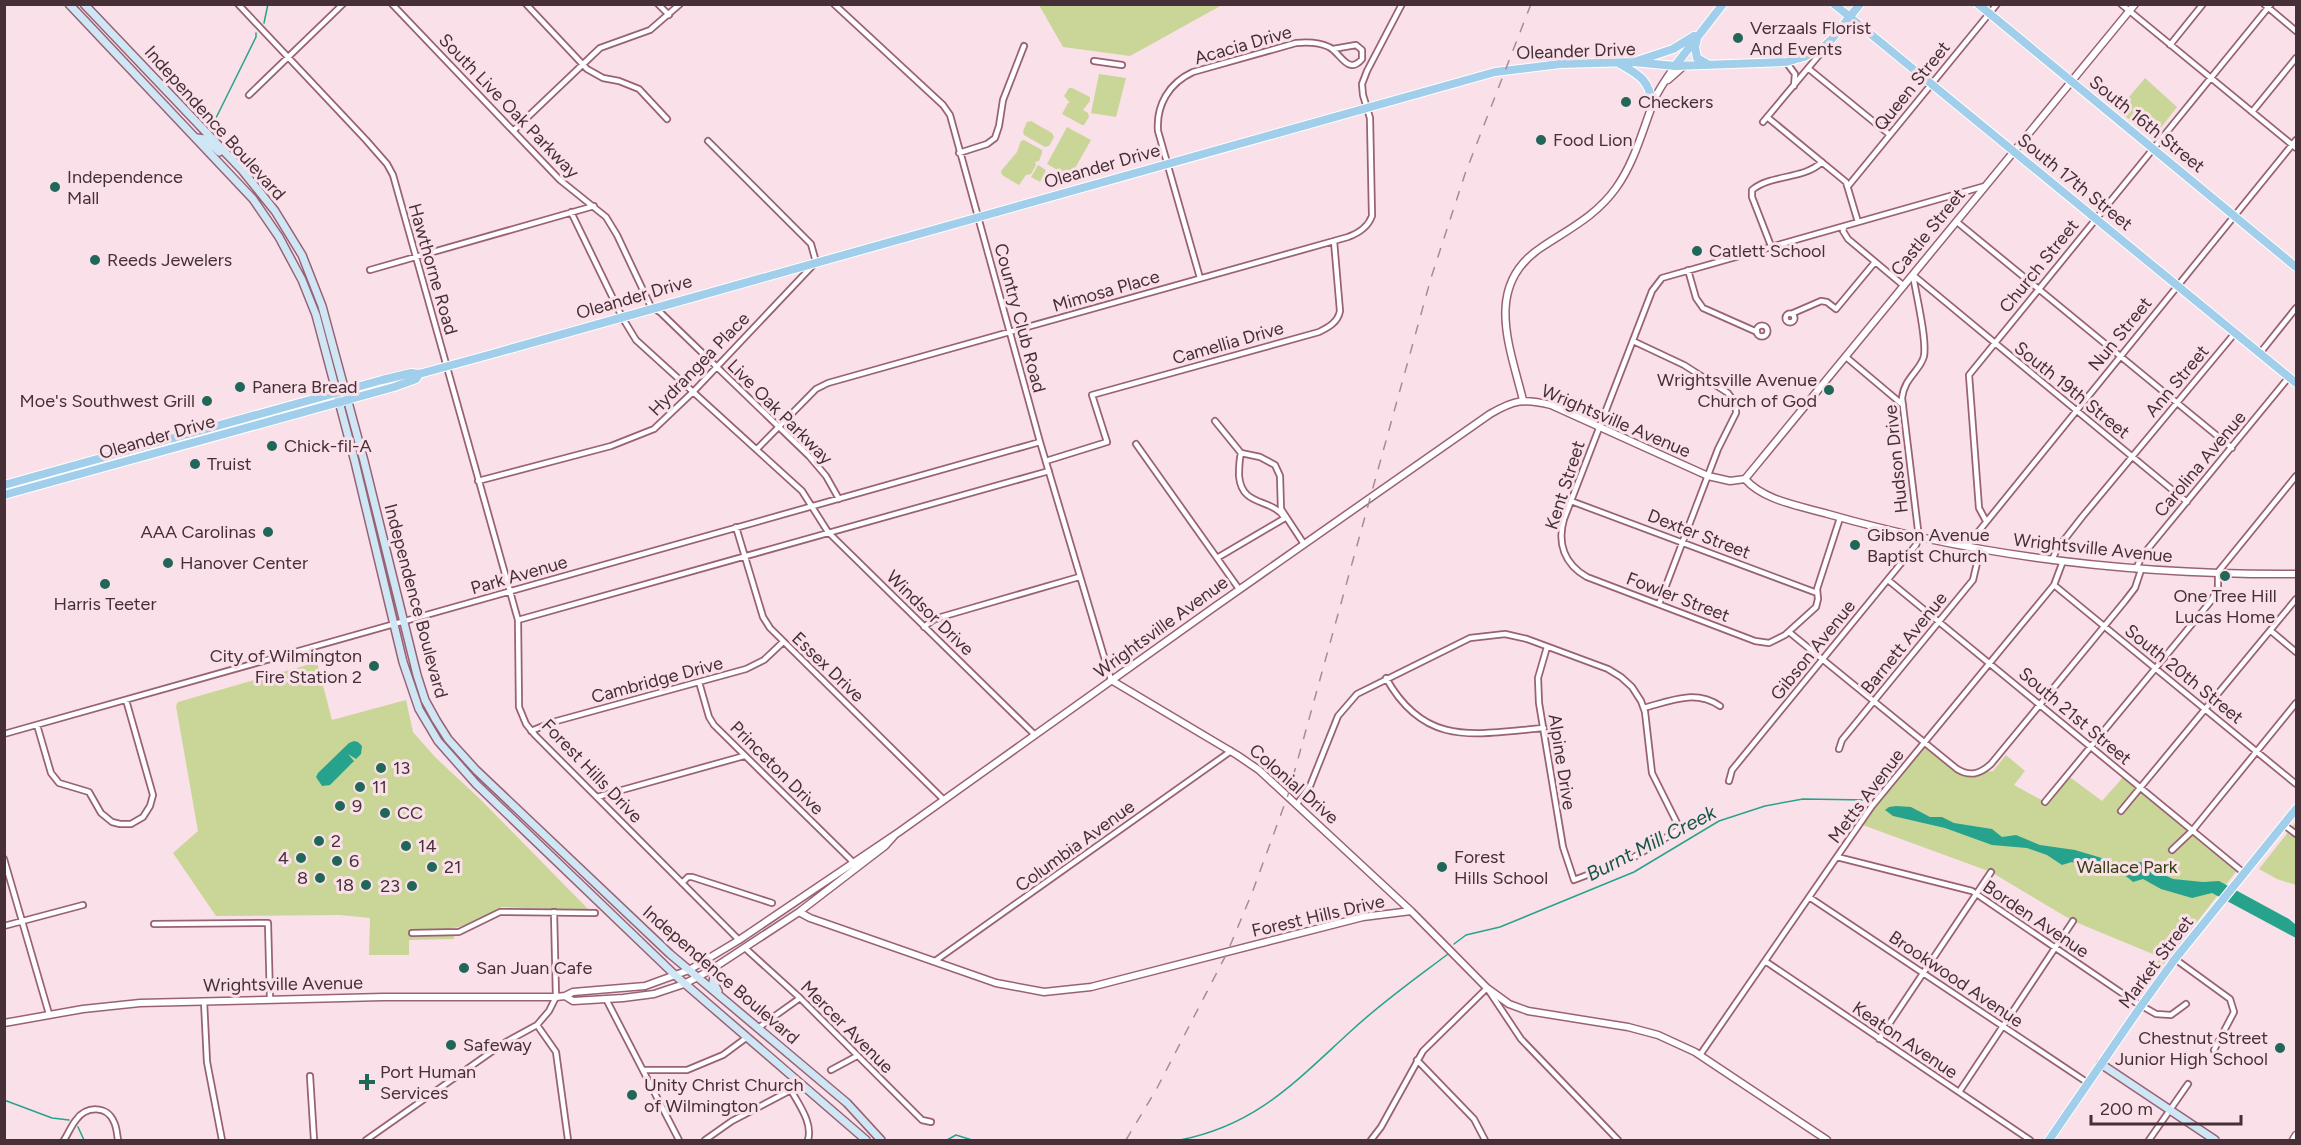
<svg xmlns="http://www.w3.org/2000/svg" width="2301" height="1145" font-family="Figtree,sans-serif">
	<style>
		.green { fill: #c9d698 }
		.water { fill: #27a38d }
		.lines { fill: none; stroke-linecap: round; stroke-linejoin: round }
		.stream { stroke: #27a38d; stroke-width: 1.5 }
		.minor-casing { stroke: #996274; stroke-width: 8 }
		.tertiary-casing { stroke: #996274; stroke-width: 9 }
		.secondary-casing { stroke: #996274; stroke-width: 10 }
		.primary-casing { stroke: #fff; stroke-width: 10 }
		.minor { stroke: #fff; stroke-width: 4.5 }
		.tertiary { stroke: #fff; stroke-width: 6 }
		.secondary { stroke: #cfe7f5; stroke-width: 7 }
		.primary { stroke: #a0ceeb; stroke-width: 8 }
		.rail { stroke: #a68d95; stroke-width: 1.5; stroke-dasharray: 10 10; stroke-linecap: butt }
		.poi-dot { fill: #216759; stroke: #fae0e8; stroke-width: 2 }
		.labels { text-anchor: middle; stroke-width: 6; stroke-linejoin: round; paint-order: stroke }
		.poi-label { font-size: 18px; fill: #472f37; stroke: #fae0e8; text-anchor: start }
		.street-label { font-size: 18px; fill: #472f37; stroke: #fae0e8 }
		.park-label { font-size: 18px; fill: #384012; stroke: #fae0e8 }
		.water-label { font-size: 20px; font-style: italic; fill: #15564a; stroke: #fae0e8 }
	</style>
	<rect width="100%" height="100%" fill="#fae0e8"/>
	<path class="green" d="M1039,5H1222L1130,56L1063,47Z
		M1099,74L1126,78L1116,117L1091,113Z
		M2145,78L2177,107L2152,139L2118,110Z
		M1069,88H1072L1090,97V101L1083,110L1088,113L1089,117L1084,125H1082L1062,114L1068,103H1070L1064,96Z
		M1031,121L1052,133L1054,137L1049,146L1045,147L1024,135L1023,131L1027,122Z
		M1067,127L1091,140L1070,177L1047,164Z
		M1024,140L1042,150V153L1039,161L1035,162L1036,165L1031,174L1026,175L1019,185L1002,175L1001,171L1017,152L1021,141Z
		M1038,165L1046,170L1040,182L1031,177Z
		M317,662L332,720L406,700L413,732L436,758L479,798L590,911L502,907L465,926L453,928L454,939L409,940V955H369L370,918L340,915L216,916L173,853L198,831L176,706L178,702Z
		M1924,743L1957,769L1972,774L1993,771L2006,755L2025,771L2014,785L2045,802L2067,775L2102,801L2125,775L2238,869L2135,1002L2160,957L2073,921L1991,872L1860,824Z
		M2296,822V885L2277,879L2259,869Z"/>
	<path class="water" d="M354,741L358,742L362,746L361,754L356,759L348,754L354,761L330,785L322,786L316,777L318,773L349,743Z
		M1896,806L1911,807L1930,817H1942L1954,823L1992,829L2002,837L2016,835L2040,845L2075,850L2122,864L2142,862L2152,874L2164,875L2173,879L2203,882L2219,881L2289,919L2296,925V938L2212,893L2192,898L2161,889L2143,879L2133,882C2124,873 2110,868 2097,865C2088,863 2080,866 2072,862L2062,865L2047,855L2027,848L1992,845L1945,828L1893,816L1885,810L1889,807Z"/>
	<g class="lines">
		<path class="stream" d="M264,23L268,4
			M214,122L256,37V33
			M1454,944L1466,935L1500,927L1634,872L1719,821L1765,806L1803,799L1869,800
			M4,1100L52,1118L69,1120
			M78,1127L84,1140
			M947,1140L956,1135L972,1140
			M1180,1140C1257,1125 1296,1081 1351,1031C1381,1003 1415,979 1448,954"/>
		<defs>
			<path id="minor" d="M238,4L366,140L387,164L393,175L518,620L519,707L526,724L535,735L739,940
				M392,4L560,180L606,217L617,235L651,307L660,312L809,456L826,476L839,499
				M526,4L587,69L603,78L619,81L639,89L667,119
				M658,4L669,15
				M834,4L943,105L950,115L1040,442L1111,680
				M2121,4L2296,148
				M2264,4L2296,31
				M2170,45L2203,4
				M1094,61L1122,65
				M1786,62L1795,74L1794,86
				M1809,69L1890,135
				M249,95L343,4
				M2252,112L2296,58
				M1767,117L1846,182L1858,222
				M1763,122L1825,48
				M513,131L600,48L650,30L680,4
				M959,153L987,144L995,138L999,126L1003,100L1024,46
				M1849,185L1997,4
				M571,212L622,317L636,340L802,491L828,532L1035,735
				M1957,222L2232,448
				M1844,227L1843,231L1848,239L1904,286
				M1771,246L1752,197V190C1771,174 1803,180 1822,162
				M370,270L594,206
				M1688,270L1696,298L1703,308L1757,332
				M1913,275L2187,502
				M1200,278L1158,131C1156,105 1169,83 1193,72L1296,43C1307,42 1319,42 1329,47C1340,52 1348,76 1362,59V50L1356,45L1333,49
				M1785.5 318a4.5 4.5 0 1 1 9 0a4.5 4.5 0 1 1-9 0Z
				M1791,314L1821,301L1827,302L1836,309L1875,262
				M1756.5 331a5.5 5.5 0 1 1 11 0a5.5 5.5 0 1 1-11 0Z
				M1633,341L1684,365L1728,393L1736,404V413L1718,449L1659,604
				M2260,353L2296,308
				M1846,357L1903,405
				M1215,421L1241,453L1260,457L1275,465L1280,476L1281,509L1304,544
				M1136,444L1239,589
				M757,449L816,389L828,383L1348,237C1359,233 1368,227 1372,216L1370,118L1363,95L1362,84L1367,71L1402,4
				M1046,461L1107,442L1092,395L1319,332C1329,327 1338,322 1340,311L1334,241
				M478,481L611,446L654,429L694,391L816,262L811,244L708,141
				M1571,501L1817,593
				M1840,518L1817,589L1818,599L1816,607L1785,635L1769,643L1755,641L1587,577C1564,564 1557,543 1564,519L1652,291L1662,278L1985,186
				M1986,521L1979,508L1969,375L2271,4
				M736,527L763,617L770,628L944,800
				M1966,547L2296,140
				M1217,558L1285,518C1271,497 1242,508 1239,476C1239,468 1239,461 1241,453
				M2052,560L2057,549L2082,517L2235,333
				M2136,569L2142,556L2289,377
				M1888,580L2244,873
				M2054,585L2296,784
				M518,620L1049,471
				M924,627L933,620L941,617L1079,577
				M2271,631L2296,652
				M1789,632L1957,769C1970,777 1980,774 1991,764L2125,601L2135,588L2141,570
				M1386,678C1425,748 1475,734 1544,728
				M699,682L709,717L714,725L853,862
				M1644,708C1670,701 1695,689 1720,706
				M37,725L51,773L59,783L89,792L101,813L112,822L120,824H131L143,817L150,806L153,795L126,700
				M531,731L553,722L746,669L764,660L783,642
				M4,734L1040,442
				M1839,749L1842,740L1973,580L1980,550
				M1729,781L1732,770L1916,545L1919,538L1902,398C1904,378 1921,370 1924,356C1927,338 1916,295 1913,275
				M597,797L744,756
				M2045,802L2211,601L2218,587V572L2296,476
				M1297,804L1310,786L1338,716L1357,694L1470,638L1505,634L1527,639L1608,669L1621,677L1632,687L1641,701L1645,712L1652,773L1680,829L1634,857L1574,880L1563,847L1539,703L1538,678L1547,647
				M2121,811L2296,599
				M2284,825L2296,834
				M2172,850L2192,831L2296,703
				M1837,857L1972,891L2135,1002L2156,1014L2171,1015L2186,1004
				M4,859L49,1014
				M682,883L688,877H692L772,903
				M1809,897L2088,1083
				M154,924L268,923L270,999
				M4,926L83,905
				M412,933L459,932L500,912L595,913
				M745,948L800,998L922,1120L931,1122
				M2175,959L2230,999L2234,1012L2214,1050
				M935,961L1231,751
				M1765,961L2030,1140
				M606,999L679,1140
				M204,1001L207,1062L222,1140
				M537,1025L556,1052L568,1140
				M758,1028L800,998
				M1879,1039L1991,872
				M1700,1055L1872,806L2054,585L2063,561
				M1417,1060L1474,1119L1485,1140
				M643,1070H687L723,1055L746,1038
				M831,1070L857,1056
				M310,1076L314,1140
				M1959,1092L2073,921
				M64,1140C68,1134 71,1126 76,1120C86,1106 107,1105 114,1122C117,1128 117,1135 118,1140
				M366,1140L504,1043L537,1025L549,1011L556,997L554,912
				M705,1140L732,1121L791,1090C799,1105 813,1123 808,1140
				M1371,1140L1381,1127L1423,1051L1487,988L1521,1039L1618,1140
				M2149,1140L2188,1084"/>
			<path id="tertiary" d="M1668,80L1685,65
				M1523,400C1510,347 1483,285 1542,247C1569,229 1596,216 1616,188C1636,160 1643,127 1656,96C1661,86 1669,75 1675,66
				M1745,479C1764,501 1801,506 1828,514C1981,558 2138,575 2296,574
				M1111,680L1237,755L1259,770L1411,911
				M799,912L810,918L996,983L1044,992L1091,987L1363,917L1411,911L1487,988L1509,1004L1528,1011L1628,1027L1658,1035L1695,1052L1827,1140
				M565,996L573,1001L623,998L654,994L684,984L709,971L799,912L885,846L894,836
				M4,1023L83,1009L140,1003L383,997H556L565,996L573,992L645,986L689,970L739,940L899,832L1213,608L1490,414C1514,400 1524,398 1551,405L1708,476L1730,481L1745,479L2135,4
				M2293,1140L2296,1135"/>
			<path id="secondary" d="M69,4L253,199L279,237L302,280L316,315L355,462L403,662L419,709L438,741L476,784L676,976L866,1140
				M84,4L242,170L275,211L302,255L322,306L364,461L417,675L425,700L436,720L448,739L476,770L670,954L847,1103L881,1140
				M197,138L205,139L219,152
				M716,967L713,982L718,991
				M2101,1064L2215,1140"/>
			<path id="primary" d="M1834,4L2296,383
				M1978,4L2296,267
				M1697,39L1695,47L1697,58L1706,63
				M1637,61L1673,49L1694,36
				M1620,64C1641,76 1649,80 1653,106
				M1675,66L1723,4
				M4,485L382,380L411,373L419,374L492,354L1495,72L1560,64L1633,62L1675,66L1786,62L1804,57L1822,48L1831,40L1860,4
				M4,495L394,387L416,379L419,374
				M2049,1140L2141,1006L2175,959L2296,809"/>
		</defs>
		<use href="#minor" class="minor-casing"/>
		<use href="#tertiary" class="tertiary-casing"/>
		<use href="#secondary" class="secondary-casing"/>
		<use href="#primary" class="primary-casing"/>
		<use href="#minor" class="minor"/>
		<use href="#tertiary" class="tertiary"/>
		<use href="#secondary" class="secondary"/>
		<use href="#primary" class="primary"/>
		<path class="rail" d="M1126,1140L1156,1090L1227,953L1252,893L1288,795L1431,278L1465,174L1531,4"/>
	</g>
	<g class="poi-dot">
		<circle cx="1738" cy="38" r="6"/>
		<circle cx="1626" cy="102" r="6"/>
		<circle cx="1541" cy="140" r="6"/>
		<circle cx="55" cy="187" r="6"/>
		<circle cx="1697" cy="251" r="6"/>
		<circle cx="95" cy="260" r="6"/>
		<circle cx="240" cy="387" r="6"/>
		<circle cx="1829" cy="390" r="6"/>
		<circle cx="207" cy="401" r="6"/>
		<circle cx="272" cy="446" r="6"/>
		<circle cx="195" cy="464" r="6"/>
		<circle cx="268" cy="532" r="6"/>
		<circle cx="1855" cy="545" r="6"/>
		<circle cx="168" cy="563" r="6"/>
		<circle cx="2225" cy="576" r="6"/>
		<circle cx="105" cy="584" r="6"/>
		<circle cx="374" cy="666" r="6"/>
		<circle cx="381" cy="768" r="6"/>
		<circle cx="360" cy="787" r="6"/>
		<circle cx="340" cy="806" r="6"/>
		<circle cx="385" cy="813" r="6"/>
		<circle cx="319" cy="841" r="6"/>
		<circle cx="406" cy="846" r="6"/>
		<circle cx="301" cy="858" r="6"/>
		<circle cx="337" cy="861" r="6"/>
		<circle cx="432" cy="867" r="6"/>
		<circle cx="1442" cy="867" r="6"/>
		<circle cx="320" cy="878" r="6"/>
		<circle cx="366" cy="885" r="6"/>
		<circle cx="412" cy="886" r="6"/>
		<circle cx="464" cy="968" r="6"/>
		<circle cx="451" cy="1045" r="6"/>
		<circle cx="2280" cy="1048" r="6"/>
		<path d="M364 1073h6v6h6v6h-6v6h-6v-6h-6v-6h6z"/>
		<circle cx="632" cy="1095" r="6"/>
	</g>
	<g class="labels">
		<g class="poi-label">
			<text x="1750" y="34">Verzaals Florist<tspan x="1750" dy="21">And Events</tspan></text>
			<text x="1638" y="108">Checkers</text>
			<text x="1553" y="146">Food Lion</text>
			<text x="67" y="183">Independence<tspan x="67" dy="21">Mall</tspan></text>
			<text x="1709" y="257">Catlett School</text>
			<text x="107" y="266">Reeds Jewelers</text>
			<text x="1817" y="386" text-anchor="end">Wrightsville Avenue<tspan x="1817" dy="21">Church of God</tspan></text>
			<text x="252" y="393">Panera Bread</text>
			<text x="195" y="407" text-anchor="end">Moe's Southwest Grill</text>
			<text x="284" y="452">Chick-fil-A</text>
			<text x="207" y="470">Truist</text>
			<text x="256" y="538" text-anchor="end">AAA Carolinas</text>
			<text x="1867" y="541">Gibson Avenue<tspan x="1867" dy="21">Baptist Church</tspan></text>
			<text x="180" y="569">Hanover Center</text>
			<text x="2225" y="602" text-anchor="middle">One Tree Hill<tspan x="2225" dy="21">Lucas Home</tspan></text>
			<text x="105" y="610" text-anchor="middle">Harris Teeter</text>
			<text x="362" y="662" text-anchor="end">City of Wilmington<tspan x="362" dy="21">Fire Station 2</tspan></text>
			<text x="393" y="774">13</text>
			<text x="372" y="793">11</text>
			<text x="352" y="812">9</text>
			<text x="397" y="819">CC</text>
			<text x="331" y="847">2</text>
			<text x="418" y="852">14</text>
			<text x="1454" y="863">Forest<tspan x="1454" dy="21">Hills School</tspan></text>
			<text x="289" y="864" text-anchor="end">4</text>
			<text x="349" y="867">6</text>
			<text x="444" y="873">21</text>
			<text x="308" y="884" text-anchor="end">8</text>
			<text x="354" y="891" text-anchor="end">18</text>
			<text x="400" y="892" text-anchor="end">23</text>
			<text x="476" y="974">San Juan Cafe</text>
			<text x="2268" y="1044" text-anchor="end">Chestnut Street<tspan x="2268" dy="21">Junior High School</tspan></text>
			<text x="463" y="1051">Safeway</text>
			<text x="380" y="1078">Port Human<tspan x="380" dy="21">Services</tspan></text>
			<text x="644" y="1091">Unity Christ Church<tspan x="644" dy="21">of Wilmington</tspan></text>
		</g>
		<g class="street-label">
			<text transform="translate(1243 45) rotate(-16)" y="6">Acacia Drive</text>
			<text transform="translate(1576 51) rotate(-2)" y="6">Oleander Drive</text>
			<text transform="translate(1912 86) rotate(-51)" y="6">Queen Street</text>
			<text transform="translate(509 106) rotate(46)" y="6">South Live Oak Parkway</text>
			<text transform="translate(215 123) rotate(48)" y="6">Independence Boulevard</text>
			<text transform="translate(2147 124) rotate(39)" y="6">South 16th Street</text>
			<text transform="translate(1102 166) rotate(-16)" y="6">Oleander Drive</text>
			<text transform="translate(2075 182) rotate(39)" y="6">South 17th Street</text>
			<text transform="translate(1928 232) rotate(-51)" y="6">Castle Street</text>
			<text transform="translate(2039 266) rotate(-51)" y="6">Church Street</text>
			<text transform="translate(433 269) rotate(74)" y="6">Hawthorne Road</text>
			<text transform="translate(1106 291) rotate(-16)" y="6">Mimosa Place</text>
			<text transform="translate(634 297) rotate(-16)" y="6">Oleander Drive</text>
			<text transform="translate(1020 318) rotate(75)" y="6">Country Club Road</text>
			<text transform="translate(2120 334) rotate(-51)" y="6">Nun Street</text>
			<text transform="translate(1228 343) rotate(-16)" y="6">Camellia Drive</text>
			<text transform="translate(699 364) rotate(-46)" y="6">Hydrangea Place</text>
			<text transform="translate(2177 381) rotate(-50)" y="6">Ann Street</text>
			<text transform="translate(2072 390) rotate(39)" y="6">South 19th Street</text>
			<text transform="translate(780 412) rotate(45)" y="6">Live Oak Parkway</text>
			<text transform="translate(1616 421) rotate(23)" y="6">Wrightsville Avenue</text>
			<text transform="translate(157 437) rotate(-16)" y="6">Oleander Drive</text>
			<text transform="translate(1896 459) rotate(-96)" y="6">Hudson Drive</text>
			<text transform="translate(2200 464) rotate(-50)" y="6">Carolina Avenue</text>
			<text transform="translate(1565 485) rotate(-72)" y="6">Kent Street</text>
			<text transform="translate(1699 534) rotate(21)" y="6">Dexter Street</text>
			<text transform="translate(2093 548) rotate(6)" y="6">Wrightsville Avenue</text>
			<text transform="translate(519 575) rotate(-16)" y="6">Park Avenue</text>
			<text transform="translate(1678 597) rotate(21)" y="6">Fowler Street</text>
			<text transform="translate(416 601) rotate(75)" y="6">Independence Boulevard</text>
			<text transform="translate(930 613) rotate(44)" y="6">Windsor Drive</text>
			<text transform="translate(1161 627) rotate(-36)" y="6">Wrightsville Avenue</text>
			<text transform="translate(1904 643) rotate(-51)" y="6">Barnett Avenue</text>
			<text transform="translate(1813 650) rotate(-51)" y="6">Gibson Avenue</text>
			<text transform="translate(828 667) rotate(44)" y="6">Essex Drive</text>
			<text transform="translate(2184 674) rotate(39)" y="6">South 20th Street</text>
			<text transform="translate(657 680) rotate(-15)" y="6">Cambridge Drive</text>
			<text transform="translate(2075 716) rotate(40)" y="6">South 21st Street</text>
			<text transform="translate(1562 762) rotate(81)" y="6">Alpine Drive</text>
			<text transform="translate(777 768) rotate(45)" y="6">Princeton Drive</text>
			<text transform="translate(592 771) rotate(46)" y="6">Forest Hills Drive</text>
			<text transform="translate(1294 784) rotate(41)" y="6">Colonial Drive</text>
			<text transform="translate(1866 796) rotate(-53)" y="6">Metts Avenue</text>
			<text transform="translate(1075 846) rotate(-36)" y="6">Columbia Avenue</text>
			<text transform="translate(1318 916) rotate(-13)" y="6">Forest Hills Drive</text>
			<text transform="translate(2036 919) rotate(34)" y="6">Borden Avenue</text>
			<text transform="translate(2156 962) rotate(-53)" y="6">Market Street</text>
			<text transform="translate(721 975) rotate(41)" y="6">Independence Boulevard</text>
			<text transform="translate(1956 979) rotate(34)" y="6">Brookwood Avenue</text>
			<text transform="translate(283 984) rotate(-1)" y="6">Wrightsville Avenue</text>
			<text transform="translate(847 1027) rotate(45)" y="6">Mercer Avenue</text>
			<text transform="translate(1905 1040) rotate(34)" y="6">Keaton Avenue</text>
		</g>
		<g class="park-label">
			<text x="2127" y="873">Wallace Park</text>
		</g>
		<g class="water-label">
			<text transform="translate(1651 843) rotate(-27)" y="7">Burnt Mill Creek</text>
		</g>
	</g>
	<rect width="2301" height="1145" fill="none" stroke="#472f37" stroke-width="12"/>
	<path d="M2091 1115v9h150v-9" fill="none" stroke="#472f37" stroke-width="3"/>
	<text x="2100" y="1115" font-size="18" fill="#472f37" stroke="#fae0e8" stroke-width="4.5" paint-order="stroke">200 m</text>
</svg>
